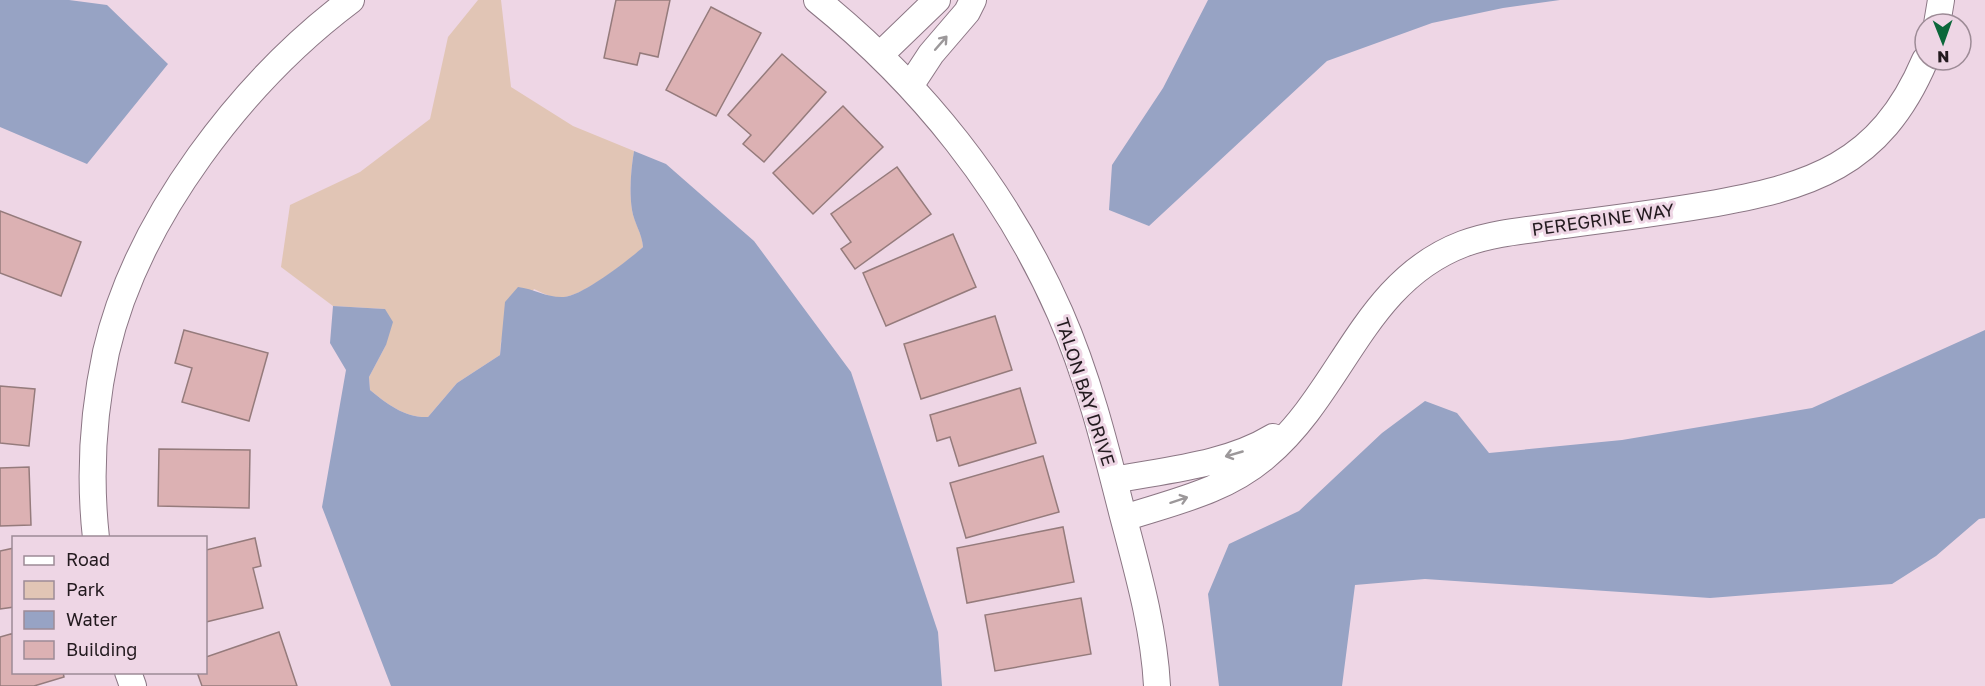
<svg xmlns="http://www.w3.org/2000/svg" width="1985" height="686" font-family="'Golos Text',sans-serif">
	<style>
		.green { fill: #e1c5b5 }
		.water { fill: #97a3c4 }
		.building { fill: #dcb1b3; stroke: #957b7c; stroke-width: 1.5 }
		.lines { fill: none; stroke-linecap: round; stroke-linejoin: round }
		.minor-casing { stroke: #8b7684; stroke-width: 28 }
		.minor { stroke: #fff; stroke-width: 26 }
		.oneway { stroke: #9c989a }
		.labels { text-anchor: middle; stroke-width: 6; stroke-linejoin: round; paint-order: stroke }
		.street-label { font-size: 18px; fill: #231a1f; stroke: #eed6e5 }
	</style>
	<rect width="100%" height="100%" fill="#eed6e5"/>
	<path class="green" d="M478,0H501L511,87L573,126L634,151C631,169 629,191 632,210C634,222 642,233 643,247C629,261 585,294 565,297C554,299 544,294 534,289L501,341L500,355L457,383L428,417C405,418 387,404 370,390L369,377L386,345L385,309L333,306L281,267L290,205L360,172L430,119L448,37Z"/>
	<path class="water" d="M0,0H69L107,5L168,64L87,164L0,127Z
		M1208,0H1560L1503,8L1432,23L1327,61L1149,226L1109,210L1112,165L1163,88Z
		M634,151L666,164L754,241L851,372L938,632L942,686H391L322,507L346,370L330,343L333,306L385,309L393,322L386,345L369,377L370,390C387,404 405,418 428,417L457,383L500,355L505,302L518,287C534,289 548,298 564,297C582,296 629,260 643,247C642,233 634,223 632,210C629,191 631,169 634,151Z
		M1985,330V518L1979,519L1936,556L1892,584L1710,598L1425,579L1355,585L1342,686H1219L1208,594L1229,544L1299,511L1382,433L1425,401L1457,413L1489,453L1622,440L1812,408Z"/>
	<path class="building" d="M616,0H670L658,57L640,53L637,65L604,58Z
		M711,7L761,33L716,116L666,90Z
		M782,54L826,92L764,162L743,144L751,135L728,115Z
		M843,106L883,147L813,214L773,173Z
		M897,167L931,214L855,269L841,249L851,242L831,214Z
		M0,211L81,242L61,296L0,273Z
		M953,234L976,287L886,326L863,273Z
		M995,316L1012,370L921,399L904,344Z
		M184,330L268,353L249,421L182,402L192,368L175,363Z
		M0,386L35,389L29,446L0,443Z
		M1020,388L1036,443L959,466L950,437L937,441L930,415Z
		M159,449L250,450L249,508L158,506Z
		M1043,456L1059,512L966,538L950,483Z
		M29,467L31,525L0,526V468Z
		M1063,527L1074,582L967,603L957,548Z
		M255,538L261,566L253,568L263,608L206,622V550Z
		M14,548V607L0,609V551Z
		M1081,598L1091,654L995,671L985,615Z
		M279,632L297,686H202L197,672H206V657Z
		M14,633V672H63L64,677L34,686H0V637Z"/>
	<g class="lines">
		<defs>
			<path id="minor" d="M817,0C921,84 1006,190 1060,313C1088,377 1105,445 1122,512C1137,569 1154,627 1157,686
				M1937,24L1941,0
				M881,54L937,0
				M910,86L931,54L967,12L973,0
				M1114,480C1166,470 1227,465 1273,437
				M1124,518C1173,502 1226,491 1266,456C1343,391 1363,282 1463,244C1495,232 1531,230 1564,225C1611,219 1658,213 1705,205C1810,187 1880,166 1925,60
				M96,538C89,475 93,413 106,352C137,218 243,81 351,0
				M128,672L133,686"/>
		</defs>
		<use href="#minor" class="minor-casing"/>
		<use href="#minor" class="minor"/>
	</g>
	<defs><path id="oneway-shaft" d="M-6 0H5M1.5-3L5.5 0L1.5 3" fill="none" stroke-width="1.6" stroke-linecap="round" stroke-linejoin="round" transform="scale(1.5)"/></defs>
	<g class="oneway">
		<use href="#oneway-shaft" transform="translate(941 43) rotate(-49)"/>
		<use href="#oneway-shaft" transform="translate(1234 454) rotate(164)"/>
		<use href="#oneway-shaft" transform="translate(1179 500) rotate(-18)"/>
	</g>
	<g class="labels">
		<g class="street-label">
			<text transform="translate(1603 220) rotate(-8)" y="6">PEREGRINE WAY</text>
			<text transform="translate(1085 392) rotate(72)" y="6">TALON BAY DRIVE</text>
		</g>
	</g>
	<rect x="12" y="536" width="195" height="138" fill="#eed6e5" stroke="#9d8b96" stroke-width="1.5"/>
	<rect x="24" y="556" width="30" height="9" fill="#ffffff" stroke="#9d8b96" stroke-width="1.5"/>
	<text x="66" y="566" font-size="18" fill="#231a1f">Road</text>
	<rect x="24" y="581" width="30" height="18" fill="#e1c5b5" stroke="#9d8b96" stroke-width="1.5"/>
	<text x="66" y="596" font-size="18" fill="#231a1f">Park</text>
	<rect x="24" y="611" width="30" height="18" fill="#97a3c4" stroke="#9d8b96" stroke-width="1.5"/>
	<text x="66" y="626" font-size="18" fill="#231a1f">Water</text>
	<rect x="24" y="641" width="30" height="18" fill="#dcb1b3" stroke="#9d8b96" stroke-width="1.5"/>
	<text x="66" y="656" font-size="18" fill="#231a1f">Building</text>
	<g transform="translate(1943 42) rotate(179)"><circle r="28" fill="#eed6e5" stroke="#9d8b96" stroke-width="1.5"/>
	<path d="M0-4.5L10 22L0 15L-10 22Z" fill="#0b673a"/>
	<text y="-9" font-size="16" font-weight="bold" text-anchor="middle" fill="#231a1f">N</text>
	</g>
</svg>
